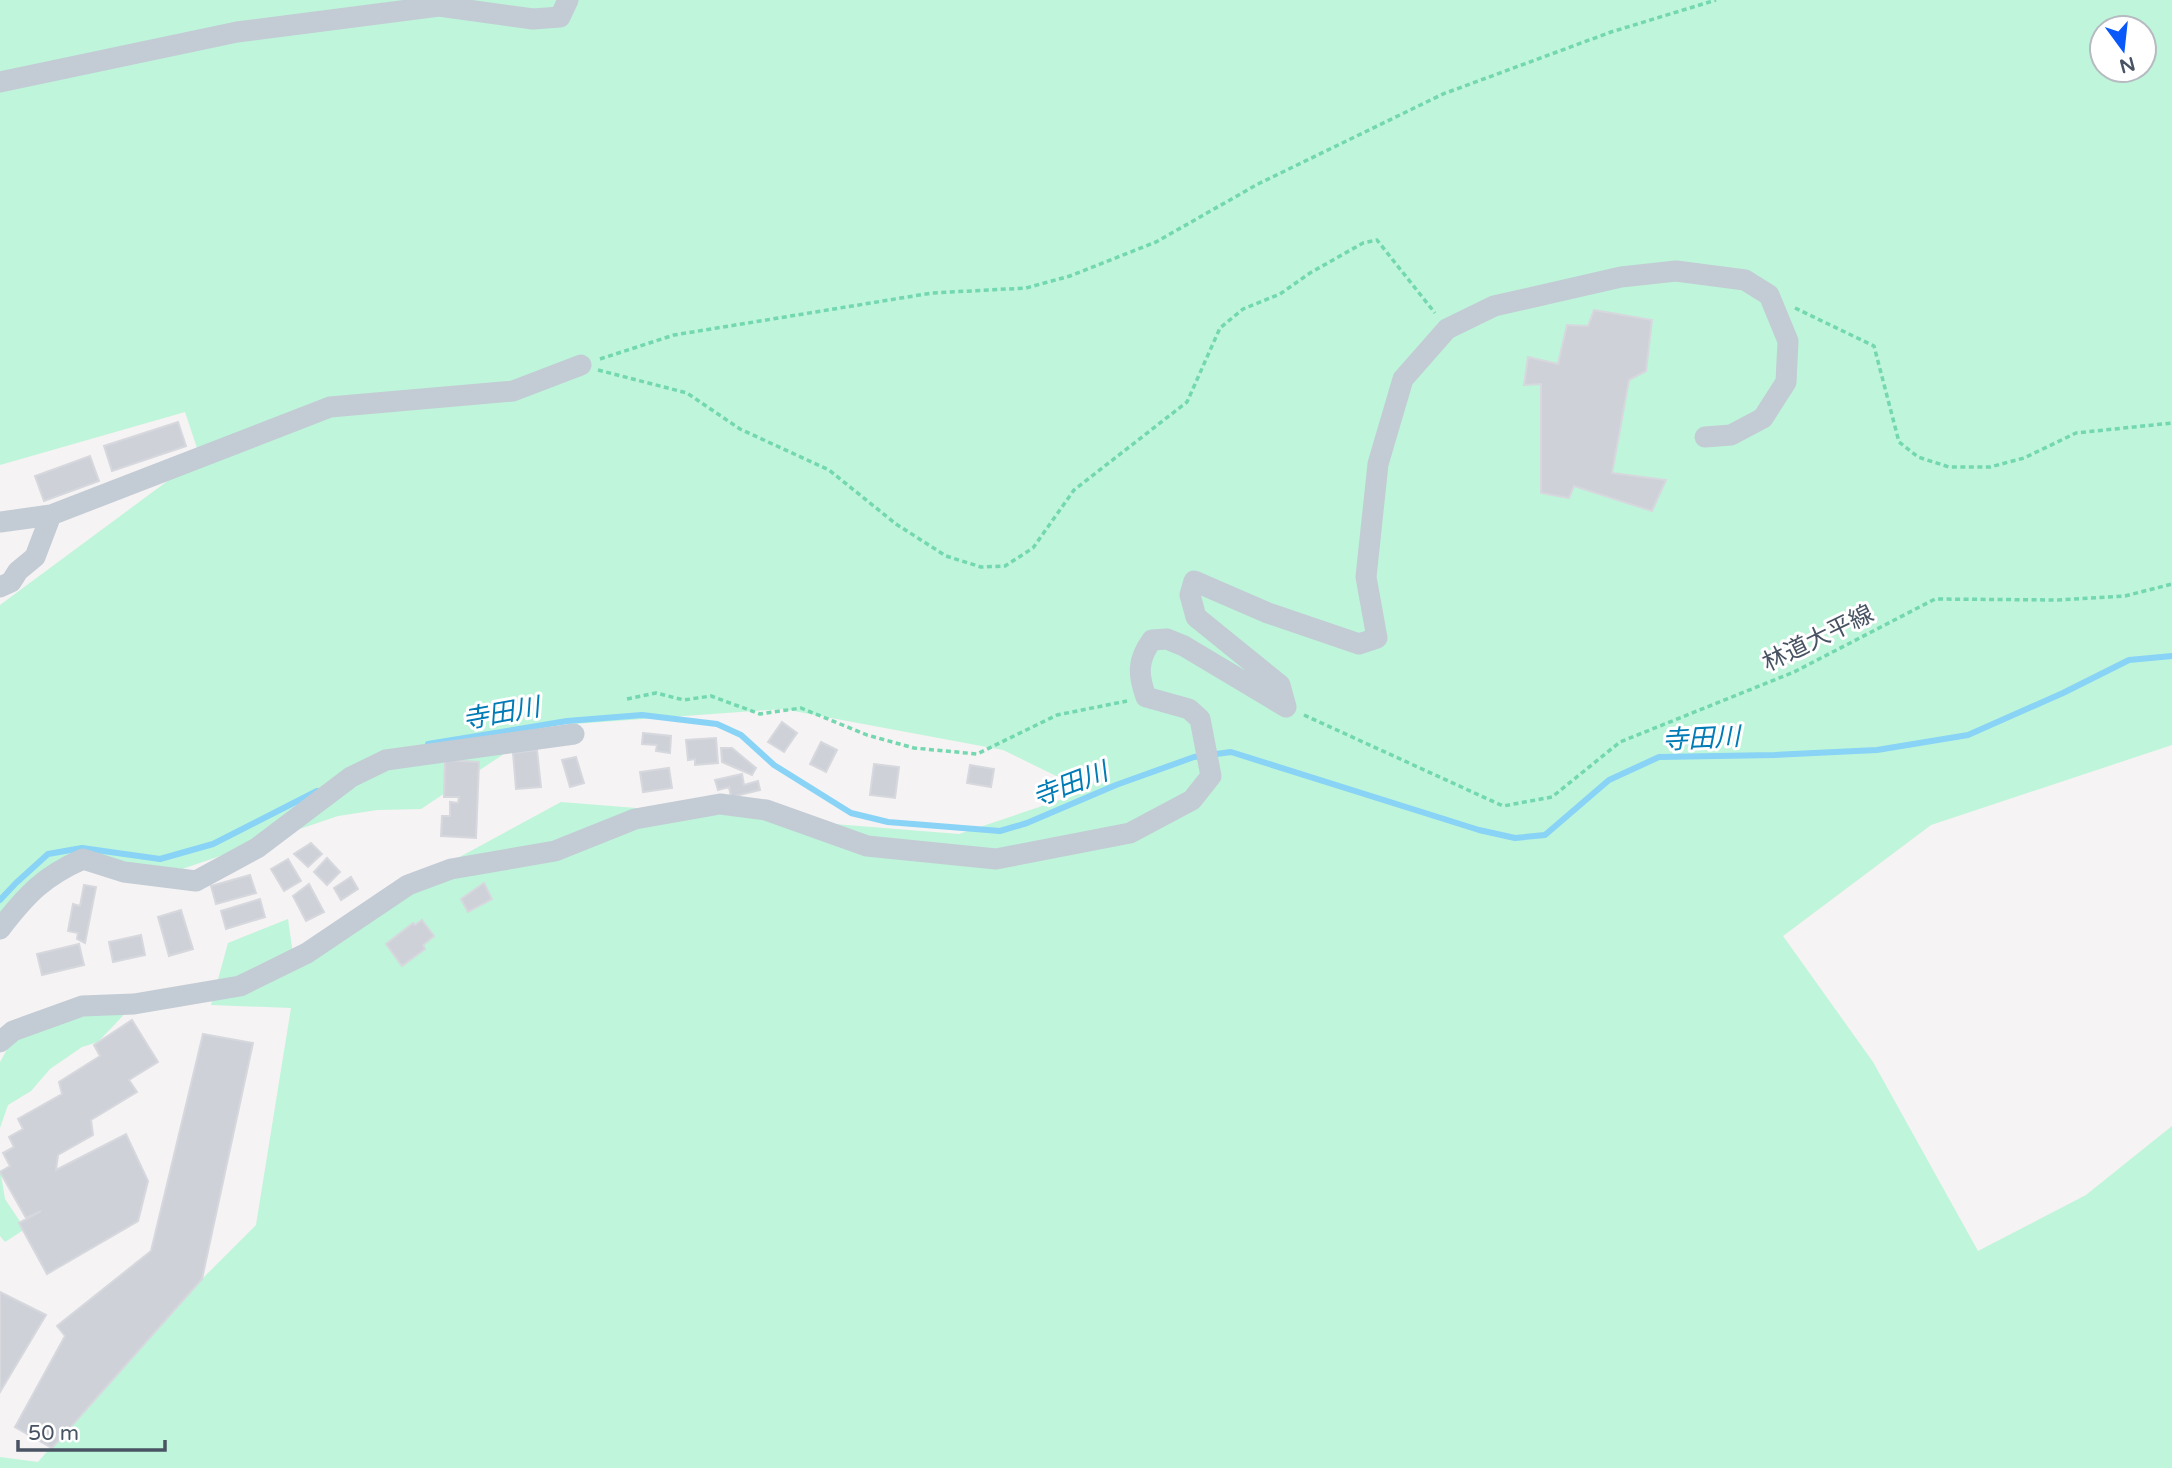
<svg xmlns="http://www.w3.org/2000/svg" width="2172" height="1468" font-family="'Varela Round','Noto Sans JP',sans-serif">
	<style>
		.green { fill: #bff5da; fill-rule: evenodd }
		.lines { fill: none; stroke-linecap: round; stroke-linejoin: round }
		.stream { stroke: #88d3f6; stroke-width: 6 }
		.building { fill: #ced1d8; stroke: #d6d8de; stroke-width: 2 }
		.path { stroke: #73d7b0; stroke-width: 3.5; stroke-dasharray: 5 3.5; stroke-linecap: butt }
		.minor { stroke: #c3cbd5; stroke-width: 21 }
		.labels { text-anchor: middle; stroke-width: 6; stroke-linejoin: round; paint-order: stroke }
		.street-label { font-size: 24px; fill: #485363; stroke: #fff }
		.water-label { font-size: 26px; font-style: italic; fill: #017bb5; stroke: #fff }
	</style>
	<rect width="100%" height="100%" fill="#f5f3f3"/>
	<path class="green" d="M0,0H2172V745L1931,825L1783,936L1873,1062L1978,1251L2086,1195L2172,1126V1468H0V1457L38,1462L161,1320L256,1225L291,1008L211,1005L228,943L288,919L294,961L408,885L561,802L959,834L1087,791L1003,750L783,709L546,726L421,809L377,810L338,816L182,869L61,861L0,914V605L200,457L185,412L0,465ZM2102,28H2144V70H2102Z
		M134,1004L98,1042L82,1047L50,1069L31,1091L8,1105L0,1128V1062L14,1037L52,1011Z
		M0,1169L5,1199L25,1229L5,1242L0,1236Z"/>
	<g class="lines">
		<path class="stream" d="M428,744L567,721L642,715L717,724L741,735L774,765L851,813L888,822L1000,831L1027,823L1116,785L1194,757L1231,752L1479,830L1515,838L1545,835L1609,780L1659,757L1775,755L1877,750L1968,735L2063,693L2129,660L2172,656
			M0,900L16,883L48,854L82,848L160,859L213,844L317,791"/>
	</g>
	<path class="building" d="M1594,310L1652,320L1646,371L1629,380L1612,473L1666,480L1652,511L1574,486L1569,498L1541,493V384L1524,385L1528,357L1558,364L1567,325L1588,326Z
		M178,422L186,446L112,471L104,446Z
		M90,456L99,481L44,501L35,476Z
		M782,722L797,733L784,752L768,742Z
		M643,733L671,736L670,753L656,751L657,745L642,744Z
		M716,738L718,763L695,765V759L688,760L686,740Z
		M821,742L837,750L826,772L810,764Z
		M721,748H732L756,768L752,775L722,762Z
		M537,750L541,787L516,789L513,753Z
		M576,757L584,783L570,787L562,760Z
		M445,760L479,762L476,838L441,836L442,816H450V802L458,803L459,797H444Z
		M874,764L899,767L895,798L870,795Z
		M970,765L994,769L991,787L967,783Z
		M669,768L672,788L643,792L640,772Z
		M742,774L744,785L758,781L760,790L731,797L729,787L718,790L715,780Z
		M311,843L322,854L308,867L294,854Z
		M327,858L340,872L327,885L314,872Z
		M288,859L301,881L284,891L271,869Z
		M250,875L256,893L216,904L211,886Z
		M351,877L358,889L341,900L334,888Z
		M484,883L492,899L468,912L461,899Z
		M309,884L324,912L306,921L293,896Z
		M84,885L96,887L85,943L77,939L78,933L68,931L73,904L80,906Z
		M260,899L265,917L226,929L221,911Z
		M181,910L193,949L169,956L158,917Z
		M422,920L434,936L423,945L425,949L402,966L386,944L413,923L415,925Z
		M141,935L145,955L113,962L109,942Z
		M79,944L84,965L42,975L37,954Z
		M132,1020L158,1062L129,1080L137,1092L91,1120L93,1135L58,1155L56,1170L126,1134L148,1181L138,1221L47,1274L19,1223L41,1211L26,1218L0,1172L10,1166L3,1153L14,1147L9,1137L23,1129L18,1119L62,1094L59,1082L100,1056L94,1045Z
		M203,1034L253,1043L202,1279L52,1448L15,1427L65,1336L57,1326L151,1251Z
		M0,1292L46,1315L0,1392Z"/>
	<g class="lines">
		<path class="path" d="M1795,308L1874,346L1899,442L1918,457L1949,467H1990L2024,458L2076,433L2172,423
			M600,359L674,335L932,293L1026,288L1070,276L1156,242L1258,184L1443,94L1611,32L1716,0
			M598,370L687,393L740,429L829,470L896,524L946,556L981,567L1005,566L1033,548L1074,490L1187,402L1220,328L1243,309L1280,294L1310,273L1363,243L1377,240L1435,313
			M627,699L656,693L684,700L711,696L760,714L801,708L867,735L914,748L977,754L1057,715L1127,701
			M1304,715L1503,806L1552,797L1620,742L1794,672L1935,599L2058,600L2125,596L2172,584"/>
		<path class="minor" d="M0,82L237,32L439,6L533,19L560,17L568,0
			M0,522L51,515L330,407L513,391L581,365
			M0,587L11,582L18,571L35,557L51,515
			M1286,707L1280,685L1196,617L1190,595L1194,581L1268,613L1359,644L1377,638L1366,577L1378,464L1403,379L1447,329L1494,306L1621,277L1676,271L1745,280L1769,295L1788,341L1786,382L1763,418L1731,435L1705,437
			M0,929C26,895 44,876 83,859L124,872L196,881L257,848L351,777L386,760L574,734
			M0,1042L13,1031L82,1006L134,1004L240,986L307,953L408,885L451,869L555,851L635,819L720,804L766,810L867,846L996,859L1130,833L1192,800L1211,776L1200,719L1189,709L1146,697C1138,675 1137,660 1152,640L1167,639L1184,646L1286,707"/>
	</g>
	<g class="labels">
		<g class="street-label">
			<text transform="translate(1818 638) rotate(-26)" y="8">林道大平線</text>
		</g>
		<g class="water-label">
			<text transform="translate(501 713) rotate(-10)" y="9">寺田川</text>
			<text transform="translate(1701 738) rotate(-3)" y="9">寺田川</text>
			<text transform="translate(1070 784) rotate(-21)" y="9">寺田川</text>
		</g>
	</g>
	<g transform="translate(2123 49) rotate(165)"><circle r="33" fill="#ffffff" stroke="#b6bac1" stroke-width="2"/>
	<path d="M0-5L12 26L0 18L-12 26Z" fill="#0958f9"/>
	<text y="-10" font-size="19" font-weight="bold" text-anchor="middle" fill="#485363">N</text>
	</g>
	<path d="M18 1440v10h147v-10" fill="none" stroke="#485363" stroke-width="3.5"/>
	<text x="28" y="1440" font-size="21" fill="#485363" stroke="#ffffff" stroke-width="5" paint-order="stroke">50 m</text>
</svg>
